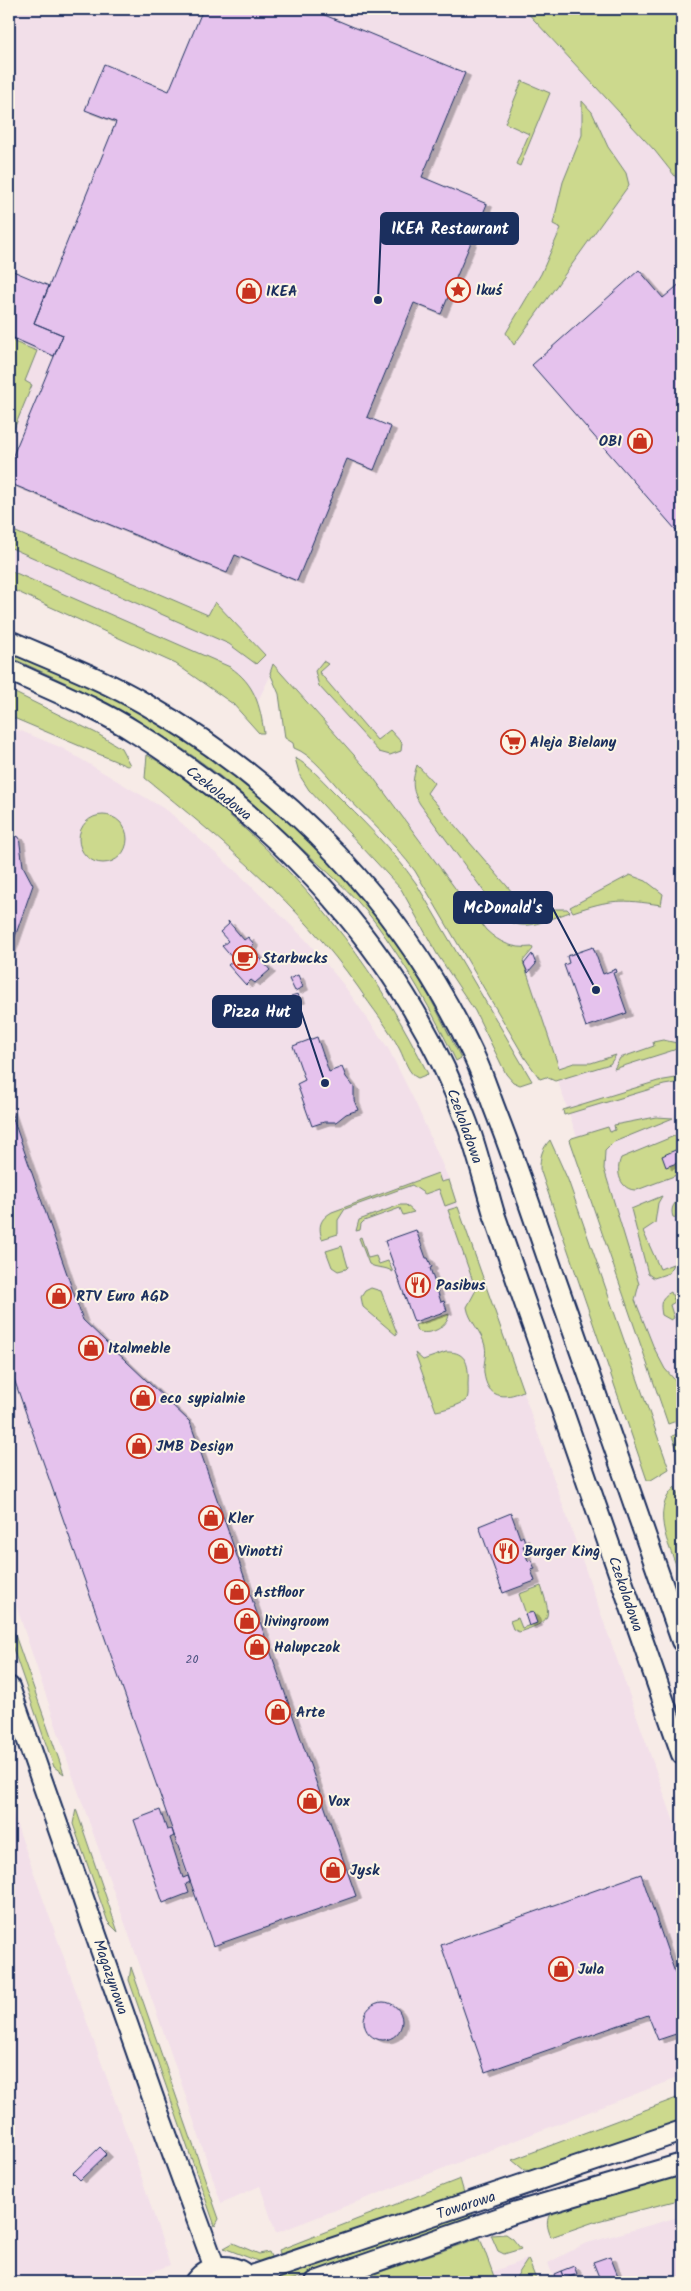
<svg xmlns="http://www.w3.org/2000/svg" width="691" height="2291" font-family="Kalam,sans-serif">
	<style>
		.built { fill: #f2dfe9 }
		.green { fill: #ccd98d; stroke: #748476 }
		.building { fill: #e5c2ed; stroke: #1b2f5e; filter: url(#shadow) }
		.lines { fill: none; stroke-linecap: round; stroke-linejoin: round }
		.minor-casing { stroke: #1b2f5e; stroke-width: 24 }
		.minor { stroke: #fcf5e5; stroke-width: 20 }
		.labels { text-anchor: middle; stroke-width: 4; stroke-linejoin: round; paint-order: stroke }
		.number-label { font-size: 12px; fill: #4e5482 }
		.poi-label { font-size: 15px; font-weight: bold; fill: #1b2f5e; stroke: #fcf5e5; text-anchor: start }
		.street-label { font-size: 15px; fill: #1b2f5e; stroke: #fcf5e5 }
		.leader { fill: none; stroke: #1b2f5e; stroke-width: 2 }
		.callout-dot { fill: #1b2f5e; stroke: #fcf5e5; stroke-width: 2 }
		.callout { fill: #1b2f5e; stroke: #1b2f5e; stroke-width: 2 }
		.callout-label { font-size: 16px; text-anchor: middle; font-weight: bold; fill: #fff }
	</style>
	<defs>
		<filter id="shadow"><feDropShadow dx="5.5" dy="3" stdDeviation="0" flood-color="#0004"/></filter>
	</defs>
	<rect width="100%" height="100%" fill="#f7ebe7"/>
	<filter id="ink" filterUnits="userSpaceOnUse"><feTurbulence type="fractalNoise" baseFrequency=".02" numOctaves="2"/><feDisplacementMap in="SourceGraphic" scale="10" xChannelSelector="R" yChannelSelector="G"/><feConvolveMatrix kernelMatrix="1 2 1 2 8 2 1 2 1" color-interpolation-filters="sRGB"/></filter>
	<g filter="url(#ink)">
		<path class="built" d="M9,9H524L655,151L682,185V1439L524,984L371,773L275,666L253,711L179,660L9,584Z
			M9,726L62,748L168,811L241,876L306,940L343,984L388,1048L416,1104L449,1180L682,1845V2076L276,2233L260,2186L221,2203L181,2082L70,1768L9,1584Z
			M9,1803L136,2160L170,2265L124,2282H9Z
			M682,2216V2282H555L548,2263L584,2244Z
			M528,2259L536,2282H464Z"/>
		<path class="green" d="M524,9H682V185L655,151Z
			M522,81L550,93L520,166L516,164L529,134L505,123Z
			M582,101L592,112L608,147L626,173L629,185L514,345L506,333L541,274L561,228L553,224L563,182L582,135Z
			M9,340L37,351L25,381L32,385L9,441Z
			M9,529L208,615L215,602L265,655L256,664L229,644L9,547Z
			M9,570L230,667C255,684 260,705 264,733H259L233,704L176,664L9,588Z
			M9,652C57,673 107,693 153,719C250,775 349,871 410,965C430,995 445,1027 461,1058L456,1061C433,1012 406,964 374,921C352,892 325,870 299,846C275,823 251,801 225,780C160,728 85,690 9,657Z
			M323,661L328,664L319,672L377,740L390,730L402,743L401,751L390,755L379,752L319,686L315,671Z
			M273,664L370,773L486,930C500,943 513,949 532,947L533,949L523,961L559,1068L574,1063H591L616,1055L610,1064L555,1081L546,1077L540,1079L525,1058L415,871C393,842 367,818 342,792C329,778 313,755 294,748L293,743L285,738L279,694L270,673Z
			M9,690L96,733L121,748L130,765L127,766L9,716Z
			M147,755C179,772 209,797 236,821C317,892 380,976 428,1074L418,1078C409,1075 404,1058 400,1050C389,1028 372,1008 358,987C300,905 223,841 145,778Z
			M295,758C310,766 321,779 333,791C362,820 392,849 416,883L532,1081L520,1085L513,1082L506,1074L475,1011L437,954L401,889L309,790L300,776Z
			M417,765L434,783L427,793L525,907L535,899L551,909H567L570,912C546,920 526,933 504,919L420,804C411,789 412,781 417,765Z
			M79 839a24 24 0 1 1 48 0a24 24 0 1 1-48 0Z
			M630,875L646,881L663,894L661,905C621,899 611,899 573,912L570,907Z
			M682,1021V1045L674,1050L614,1069L620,1058L654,1046L653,1042L663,1040L677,1043Z
			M682,1077V1082L664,1085L564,1115L563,1110L658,1081Z
			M656,1117L673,1118L614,1142L605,1151L604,1169L639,1284L635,1300L654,1348L665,1369L682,1388V1419L668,1424L570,1140L572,1138L608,1127L610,1132L615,1130L614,1125Z
			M679,1134L682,1142V1173L637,1190C620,1191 615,1171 621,1158Z
			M550,1140L568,1180L669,1469L651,1480H647L540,1169C540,1156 542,1149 550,1140Z
			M438,1173L441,1182L449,1180L456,1202L445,1206L439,1189L425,1194L412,1185L345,1209L338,1220V1234L322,1239C318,1226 320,1219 332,1212Z
			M662,1196L658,1203L655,1223L643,1231L660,1269L673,1264L669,1273L654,1278L648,1274L631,1209Z
			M682,1198V1204L680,1205L682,1219L673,1217C670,1208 674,1202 682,1198Z
			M400,1205H406L414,1212L403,1215L400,1208L364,1221L361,1224L360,1230L356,1231L359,1220Z
			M458,1207L523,1391C504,1400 487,1398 484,1373C483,1364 487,1355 485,1346C482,1332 469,1321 467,1307L476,1290L448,1210Z
			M361,1237L368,1258L376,1256L379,1264L388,1261L393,1272C385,1266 377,1269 369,1264L359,1238Z
			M342,1246L348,1267L346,1269L338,1271L332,1267L326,1251Z
			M371,1288L381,1291L397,1333L396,1335L363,1307L361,1297L365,1291Z
			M671,1292L675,1302L670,1305L674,1318L671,1320L662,1315C660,1304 660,1298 671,1292Z
			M449,1314C448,1328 429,1336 417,1331L415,1325Z
			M446,1352C468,1351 469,1367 468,1384C468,1389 469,1397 466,1400C461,1405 443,1410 436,1411L415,1353L423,1360Z
			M682,1432V1462L672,1436Z
			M675,1487L682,1509V1580C672,1551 648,1512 675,1487Z
			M541,1586C552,1619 552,1621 519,1632L513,1629L510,1621L518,1618L522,1628L536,1623L533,1612L526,1614L519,1594Z
			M9,1618L64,1774L54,1767L9,1637Z
			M76,1809L118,1932L108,1922L73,1824Z
			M131,1967L219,2219L215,2226L129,1980Z
			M682,2096V2121L535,2171L524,2170L512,2160Z
			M682,2173V2199L594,2222L551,2237C547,2227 545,2220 552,2211Z
			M460,2179L464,2193L281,2257L279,2250Z
			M472,2213L473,2218L285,2282H270Z
			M506,2234L513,2239L521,2249L504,2254L498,2251L491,2235Z
			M480,2238L496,2282H351Z
			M233,2243L259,2254L269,2252L272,2259L260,2262L224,2248Z
			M528,2259L537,2282H513Z"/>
		<path class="building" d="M203,9H310L465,73L422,177L487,204L441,314L414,303L367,417L391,427L374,470L347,459L297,581L235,555L227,573L9,483V465L63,335L34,323L116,122L85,110L104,64L169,91Z
			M639,270L663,298L682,282V537L532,365Z
			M13,271L49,286L34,323L63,335L54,356L9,336V281Z
			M9,834L19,837L23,866L33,885L9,954Z
			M228,921L244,940L248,937L254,944L251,947L270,970L255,983L251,980L246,985L228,965L234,960L222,946L228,941L220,932L229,924Z
			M593,947L603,974L616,969L617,972L613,973L627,1013L586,1027L564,965L569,963L567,956Z
			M532,954L536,964L528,973L524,964Z
			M298,975L303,987L295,991L289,979Z
			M298,994L300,1000L293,1002L291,996Z
			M317,1037L329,1072L342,1067L346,1077L354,1087V1100L358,1110L346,1114L336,1122H324L312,1126L297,1084L305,1080L293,1046Z
			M9,1107L83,1320L190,1422L356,1896L213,1946L14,1379L9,1381Z
			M682,1147V1161L666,1167L662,1156Z
			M416,1230L426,1258H428L432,1267L430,1268L441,1302L444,1301L447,1311L414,1322L385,1241Z
			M511,1513L520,1538L523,1536L526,1545L523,1546L528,1561L531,1560L535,1569L531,1570L535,1581L503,1593L479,1526Z
			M533,1612L537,1623L529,1626L525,1614Z
			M160,1810L167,1830L172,1829L174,1836L170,1838L183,1878L188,1876L190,1882L186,1884L189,1893L163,1903L134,1820Z
			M641,1874L682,1993V2032L658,2040L648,2015L485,2072L441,1945Z
			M364 2021a19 19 0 1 1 38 0a19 19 0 1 1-38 0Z
			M100,2147L107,2154L80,2180L73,2173Z
			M610,2256L620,2281L601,2282L593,2262Z
			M574,2266L577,2274L564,2279L561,2271Z
			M561,2271L564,2279L566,2282H557L554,2274Z"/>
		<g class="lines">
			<defs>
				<path id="minor" d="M9,641C55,661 103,679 147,705C288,786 405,908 474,1056C483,1075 489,1095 497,1115C517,1166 534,1218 552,1270C596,1394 639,1517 682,1641
					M9,670C51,690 96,707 135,732C283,824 407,958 467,1123C478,1153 485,1184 494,1214L682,1754
					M9,1687L159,2115L215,2268
					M248,2277L682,2131
					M195,2282C210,2262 237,2262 252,2282
					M316,2282L517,2212L682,2164"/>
			</defs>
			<use href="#minor" class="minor-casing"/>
			<use href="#minor" class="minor"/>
		</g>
	</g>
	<defs>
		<symbol id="sight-ring" viewBox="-11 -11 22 22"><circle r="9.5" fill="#fcf5e5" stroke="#c8321e" stroke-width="1.5"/><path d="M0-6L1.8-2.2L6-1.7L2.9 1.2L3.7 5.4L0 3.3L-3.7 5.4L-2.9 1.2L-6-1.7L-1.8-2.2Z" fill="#c8321e"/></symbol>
		<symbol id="shop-ring" viewBox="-11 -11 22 22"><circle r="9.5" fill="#fcf5e5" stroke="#c8321e" stroke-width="1.5"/><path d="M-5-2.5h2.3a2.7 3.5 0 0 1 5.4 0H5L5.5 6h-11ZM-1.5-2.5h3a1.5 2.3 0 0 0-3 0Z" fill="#c8321e"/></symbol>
		<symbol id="supermarket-ring" viewBox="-11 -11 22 22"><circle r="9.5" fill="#fcf5e5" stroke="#c8321e" stroke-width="1.5"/><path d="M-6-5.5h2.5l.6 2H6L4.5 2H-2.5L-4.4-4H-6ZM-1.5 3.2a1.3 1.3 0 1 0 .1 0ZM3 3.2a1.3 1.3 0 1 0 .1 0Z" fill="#c8321e"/></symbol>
		<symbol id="cafe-ring" viewBox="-11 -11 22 22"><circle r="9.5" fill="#fcf5e5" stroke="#c8321e" stroke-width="1.5"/><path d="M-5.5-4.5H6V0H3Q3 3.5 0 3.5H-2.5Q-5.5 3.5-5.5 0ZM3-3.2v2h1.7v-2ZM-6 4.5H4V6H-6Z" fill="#c8321e"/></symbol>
		<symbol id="restaurant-ring" viewBox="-11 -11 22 22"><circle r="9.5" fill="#fcf5e5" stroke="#c8321e" stroke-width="1.5"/><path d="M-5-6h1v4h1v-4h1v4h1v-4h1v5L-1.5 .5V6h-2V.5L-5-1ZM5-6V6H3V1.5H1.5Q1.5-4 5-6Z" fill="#c8321e"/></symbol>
	</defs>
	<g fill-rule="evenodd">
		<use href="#sight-ring" x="444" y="276" width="28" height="28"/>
		<use href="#shop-ring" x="235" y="277" width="28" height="28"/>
		<use href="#shop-ring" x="626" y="427" width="28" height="28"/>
		<use href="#supermarket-ring" x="499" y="728" width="28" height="28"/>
		<use href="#cafe-ring" x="231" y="944" width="28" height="28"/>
		<use href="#restaurant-ring" x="404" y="1271" width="28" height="28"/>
		<use href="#shop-ring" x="45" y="1282" width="28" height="28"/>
		<use href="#shop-ring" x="77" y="1334" width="28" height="28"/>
		<use href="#shop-ring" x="129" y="1384" width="28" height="28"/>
		<use href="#shop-ring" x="125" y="1432" width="28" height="28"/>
		<use href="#shop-ring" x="197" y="1504" width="28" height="28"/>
		<use href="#shop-ring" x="207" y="1537" width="28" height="28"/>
		<use href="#restaurant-ring" x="492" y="1537" width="28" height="28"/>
		<use href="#shop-ring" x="223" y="1578" width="28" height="28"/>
		<use href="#shop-ring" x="233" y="1607" width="28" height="28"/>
		<use href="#shop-ring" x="243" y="1633" width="28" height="28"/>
		<use href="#shop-ring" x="264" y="1698" width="28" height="28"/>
		<use href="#shop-ring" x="296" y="1787" width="28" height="28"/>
		<use href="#shop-ring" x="319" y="1856" width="28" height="28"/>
		<use href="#shop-ring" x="547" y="1955" width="28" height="28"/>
	</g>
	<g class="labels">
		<g class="number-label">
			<text x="192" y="1663">20</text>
		</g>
		<g class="poi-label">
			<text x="476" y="295">Ikuś</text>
			<text x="266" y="296">IKEA</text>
			<text x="622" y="446" text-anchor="end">OBI</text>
			<text x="530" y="747">Aleja Bielany</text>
			<text x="262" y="963">Starbucks</text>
			<text x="436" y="1290">Pasibus</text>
			<text x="76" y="1301">RTV Euro AGD</text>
			<text x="108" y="1353">Italmeble</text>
			<text x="160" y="1403">eco sypialnie</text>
			<text x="156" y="1451">JMB Design</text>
			<text x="228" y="1523">Kler</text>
			<text x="238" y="1556">Vinotti</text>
			<text x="524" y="1556">Burger King</text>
			<text x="254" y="1597">Astfloor</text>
			<text x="264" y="1626">livingroom</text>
			<text x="274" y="1652">Halupczok</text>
			<text x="296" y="1717">Arte</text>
			<text x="328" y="1806">Vox</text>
			<text x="350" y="1875">Jysk</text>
			<text x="578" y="1974">Jula</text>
		</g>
		<g class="street-label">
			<text transform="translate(219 793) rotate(38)" y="5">Czekoladowa</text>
			<text transform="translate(465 1126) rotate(70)" y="5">Czekoladowa</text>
			<text transform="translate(626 1594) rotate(71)" y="5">Czekoladowa</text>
			<text transform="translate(111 1977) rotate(71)" y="5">Magazynowa</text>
			<text transform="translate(466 2205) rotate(-18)" y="5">Towarowa</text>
		</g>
	</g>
	<path class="leader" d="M378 300L381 228M596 990L552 907M325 1083L301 1011"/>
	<g class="callout-dot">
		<circle cx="378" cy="300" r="5"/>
		<circle cx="596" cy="990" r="5"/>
		<circle cx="325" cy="1083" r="5"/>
	</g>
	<g class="callout">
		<rect x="381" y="213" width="137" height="31" rx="5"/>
		<rect x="454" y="892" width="98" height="31" rx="5"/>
		<rect x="213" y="996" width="88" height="31" rx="5"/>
	</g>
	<g class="callout-label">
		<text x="450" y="234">IKEA Restaurant</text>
		<text x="503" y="913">McDonald's</text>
		<text x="257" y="1017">Pizza Hut</text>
	</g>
	<rect width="691" height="2291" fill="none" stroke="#fcf5e5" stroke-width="30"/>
	<rect x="15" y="15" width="661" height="2261" fill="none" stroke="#1b2f5e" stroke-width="2" filter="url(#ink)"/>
</svg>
